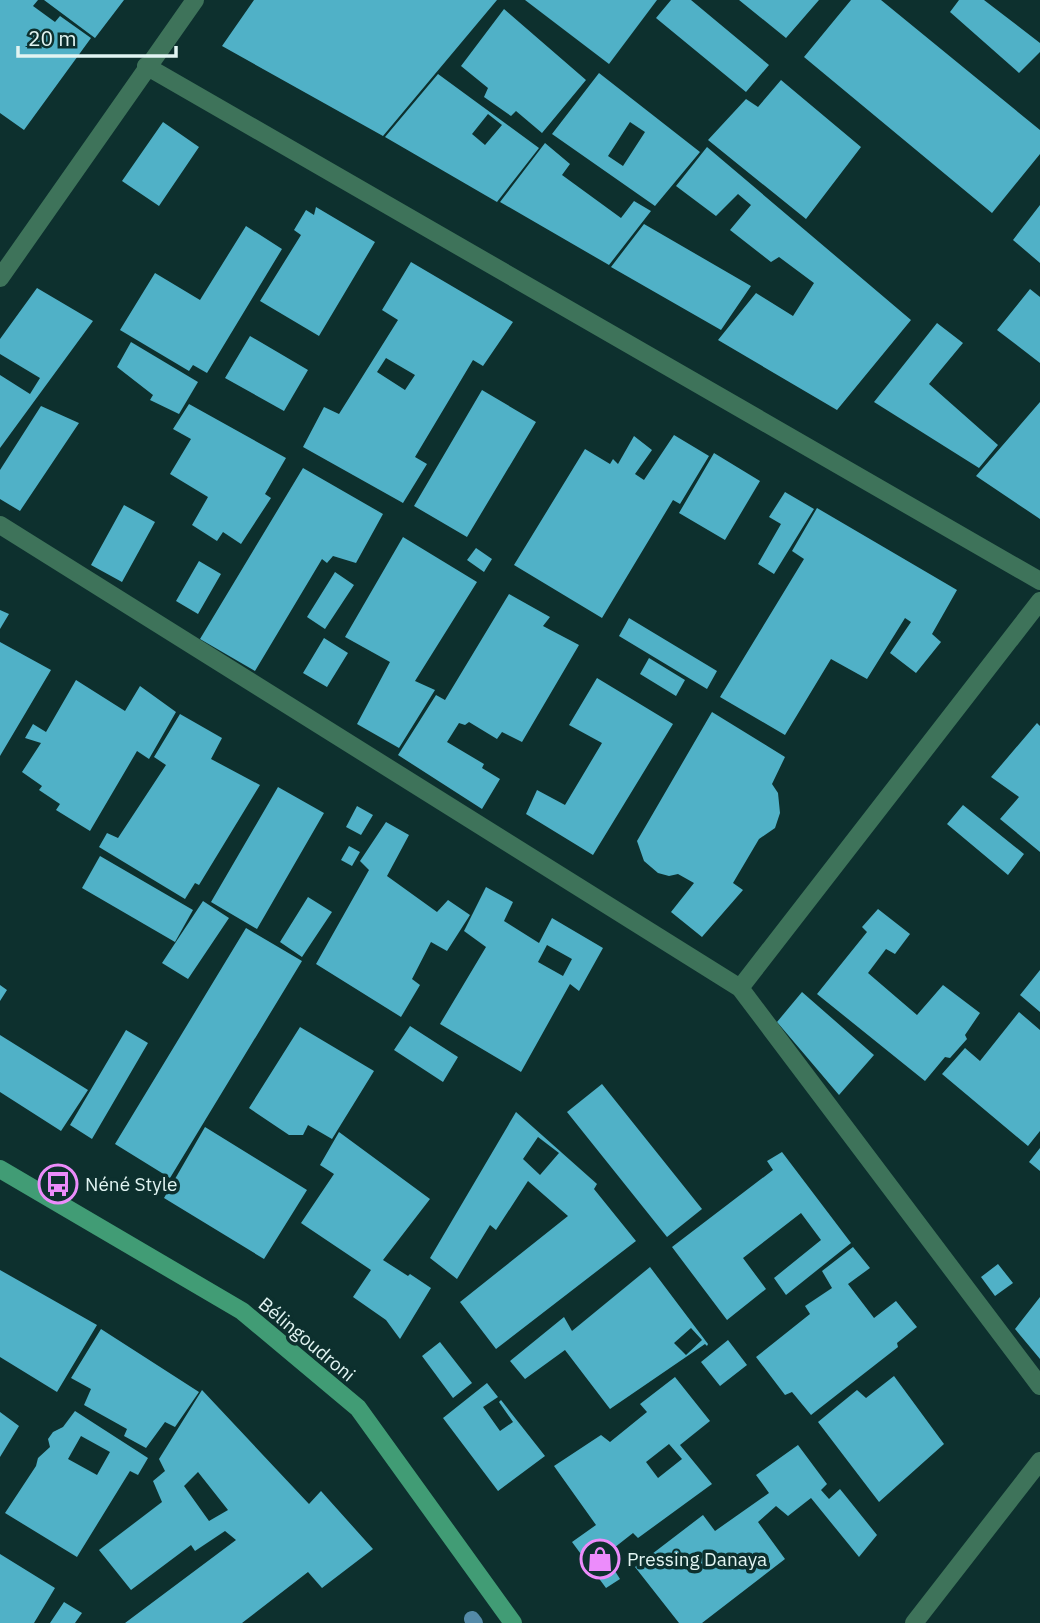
<svg xmlns="http://www.w3.org/2000/svg" width="1040" height="1623" font-family="'IBM Plex Sans',sans-serif">
	<style>
		.lines { fill: none; stroke-linecap: round; stroke-linejoin: round }
		.stream { stroke: #548aa7; stroke-width: 16 }
		.building { fill: #50b1c7; fill-rule: evenodd }
		.street { stroke: #3e735a; stroke-width: 18 }
		.secondary { stroke: #419c75; stroke-width: 18 }
		.labels { text-anchor: middle; stroke-width: 7; stroke-linejoin: round; paint-order: stroke }
		.poi-label { font-size: 19px; fill: #e1f4f2; stroke: #0d302e; text-anchor: start }
		.street-label { font-size: 19px; fill: #e1f4f2; stroke: #0d302e }
	</style>
	<rect width="100%" height="100%" fill="#0d302e"/>
	<g class="lines">
		<path class="stream" d="M472,1619L475,1623"/>
	</g>
	<path class="building" d="M0,0H38L33,6L55,22L60,16L91,38L24,130L0,113Z
		M44,0H124L95,38Z
		M254,0H497L383,136L222,46Z
		M525,0H657L609,64Z
		M671,0H691L769,65L746,92L656,18Z
		M739,0H819L786,38Z
		M851,0H881L1040,130V154L992,213L804,57Z
		M959,0H984L1040,43V52L1019,73L950,12Z
		M504,9L586,80L542,133L516,111L511,116L484,97L488,88L461,66Z
		M599,73L700,152L655,206L552,134ZM630,122L645,132L623,166L608,156Z
		M438,74L539,148L497,202L385,137ZM488,114L502,125L485,145L472,134Z
		M781,80L861,147L806,219L708,140L746,99L758,107Z
		M163,122L199,147L159,206L122,181Z
		M545,143L570,164L562,175L621,218L634,201L651,211L609,265L500,202Z
		M707,147L911,320L837,410L718,340L756,293L793,316L814,283L779,257L771,262L730,230L751,205L738,194L716,216L676,186Z
		M1040,205V263L1013,240Z
		M316,207L375,242L319,336L260,301L301,235L294,230L306,210L314,215Z
		M644,224L751,286L721,330L611,267Z
		M246,226L282,249L207,373L193,365L189,371L120,330L155,273L200,300Z
		M411,262L513,322L483,366L473,360L415,457L427,464L403,503L303,447L324,407L339,414L398,320L382,310ZM386,358L415,375L405,390L377,372Z
		M37,288L93,321L0,448V375L30,394L40,378L0,354V339Z
		M1030,289L1040,297V363L997,330Z
		M937,323L963,343L929,384L998,445L979,468L874,402Z
		M250,336L308,370L284,411L225,378Z
		M131,342L198,382L179,414L150,400L153,395L117,367Z
		M482,390L536,422L467,537L414,506Z
		M1040,402V519L976,476Z
		M189,404L286,458L265,494L271,498L241,544L223,532L217,541L192,525L208,497L170,474L191,439L173,429Z
		M41,406L79,423L20,511L0,499V470Z
		M674,435L709,456L680,504L673,500L602,618L514,565L585,449L610,464L613,459L618,464L634,436L652,450L635,474L644,480Z
		M714,453L760,481L725,540L679,513Z
		M303,468L383,514L356,563L333,556L327,563L322,559L255,671L200,639Z
		M785,492L814,509L774,574L758,564L781,524L769,517Z
		M124,505L155,522L122,582L91,565Z
		M817,508L957,590L932,634L941,642L916,673L890,653L911,622L905,618L867,679L831,659L785,735L720,697L804,559L792,551Z
		M403,537L477,582L415,681L435,690L399,748L357,724L390,662L345,637Z
		M476,548L492,559L484,572L467,560Z
		M199,561L221,574L198,614L176,601Z
		M335,572L354,585L325,629L307,617Z
		M509,594L550,617L543,626L579,645L522,742L502,732L497,739L469,722L465,725L459,723L447,742L484,764L482,768L500,779L482,809L398,755L436,695L445,700Z
		M0,610L9,614L0,629Z
		M629,618L717,671L707,689L619,636Z
		M324,638L348,653L327,687L303,673Z
		M0,642L51,670L0,756Z
		M649,658L685,680L676,696L640,674Z
		M597,678L673,724L593,855L526,814L537,790L565,805L602,743L569,725Z
		M76,680L125,711L140,686L176,712L149,759L137,751L90,831L56,810L60,804L39,790L42,786L22,772L41,743L25,738L33,724L46,732Z
		M712,712L785,757L772,784L778,793L780,813L775,828L759,839L733,883L743,890L702,937L671,912L694,883L678,874L669,876L658,873L644,861L637,841Z
		M180,714L222,738L211,759L260,785L199,885L195,883L185,899L99,847L107,833L118,838L166,765L154,757Z
		M1037,723L1040,726V852L1000,819L1019,797L991,777Z
		M278,787L324,813L257,929L211,902Z
		M963,805L1024,854L1008,875L947,824Z
		M357,806L373,815L361,835L346,827Z
		M386,822L409,835L387,876L437,912L448,900L470,915L447,951L431,942L412,979L420,985L401,1017L316,964L369,870L360,861Z
		M349,846L360,852L352,866L341,860Z
		M100,856L193,910L175,942L82,888Z
		M486,887L513,902L504,921L539,943L552,918L603,948L579,991L570,984L521,1072L440,1024L486,947L464,931ZM547,945L572,959L563,976L538,962Z
		M308,897L332,912L302,957L280,942Z
		M203,901L229,918L188,979L162,963Z
		M878,909L910,934L895,954L886,949L868,973L917,1015L943,985L980,1013L965,1035L967,1039L950,1058L945,1057L925,1081L817,994L867,932L862,927Z
		M246,928L302,961L170,1178L115,1144Z
		M1040,970V1012L1020,995Z
		M0,985L7,990L0,1001Z
		M802,992L874,1055L839,1095L777,1022Z
		M1019,1012L1040,1030V1131L1028,1146L942,1074L965,1048L980,1061Z
		M410,1026L458,1057L443,1082L394,1050Z
		M300,1027L374,1071L332,1139L308,1125L303,1135H289L249,1108Z
		M126,1030L148,1043L92,1139L70,1125Z
		M0,1035L88,1090L61,1131L0,1092Z
		M602,1084L702,1209L667,1237L567,1112Z
		M516,1112L597,1184L594,1189L636,1241L496,1349L460,1302L568,1216L528,1181L496,1230L490,1225L457,1279L430,1258ZM538,1137L559,1153L540,1175L523,1159Z
		M205,1127L307,1190L264,1259L164,1198Z
		M339,1132L430,1199L383,1260L408,1276L410,1274L431,1288L400,1339L386,1320L353,1297L371,1270L301,1223L334,1174L320,1165Z
		M1040,1148V1171L1029,1162Z
		M782,1152L851,1243L786,1295L774,1278L821,1240L801,1213L743,1258L766,1289L727,1320L672,1247L773,1170L767,1161Z
		M853,1247L870,1268L848,1284L874,1318L896,1301L917,1327L897,1343L898,1347L811,1415L792,1392L785,1395L756,1357L810,1314L805,1306L832,1288L822,1271Z
		M998,1264L1013,1283L995,1296L981,1277Z
		M650,1267L708,1344L707,1346L705,1344L610,1409L565,1350L525,1379L510,1361L564,1317L572,1331ZM691,1328L702,1340L686,1355L674,1343Z
		M0,1270L97,1325L57,1392L0,1357Z
		M1040,1297V1359L1015,1329Z
		M101,1329L199,1392L175,1427L165,1422L146,1448L124,1436L127,1429L84,1405L91,1389L71,1378Z
		M728,1340L747,1365L720,1386L701,1362Z
		M440,1342L472,1383L453,1398L422,1356Z
		M894,1376L944,1444L879,1502L818,1422L857,1390L866,1398Z
		M675,1377L710,1421L680,1445L712,1484L638,1538L633,1533L605,1555L620,1579L606,1588L572,1542L596,1525L554,1466L601,1435L610,1442L647,1412L640,1404ZM669,1444L682,1459L658,1478L646,1462Z
		M487,1383L498,1397L483,1407L500,1431L513,1422L499,1402L501,1400L545,1456L498,1491L443,1418Z
		M202,1390L309,1504L321,1491L373,1549L322,1588L308,1572L242,1623H125L236,1540L225,1531L195,1551L191,1545L131,1590L99,1550L162,1502L153,1481L165,1471L159,1459ZM198,1472L228,1510L209,1521L184,1486Z
		M75,1411L148,1458L138,1475L130,1471L77,1557L5,1513L36,1466L38,1458L50,1447L48,1439L53,1432L63,1427ZM81,1436L110,1452L97,1475L68,1459Z
		M0,1412L19,1426L0,1457Z
		M798,1445L827,1484L821,1490L829,1499L840,1489L877,1535L859,1557L811,1498L788,1516L776,1506L758,1522L785,1559L702,1623H679L635,1567L703,1515L715,1531L769,1493L756,1475Z
		M0,1554L55,1588L34,1623H0Z
		M64,1602L82,1613L75,1623H50Z"/>
	<g class="lines">
		<path class="street" d="M146,66L1040,581
			M0,278L195,0
			M0,525L740,988L1040,1386
			M740,988L1040,601
			M914,1623L1040,1461"/>
		<path class="secondary" d="M0,1169L242,1311L358,1408L513,1623"/>
	</g>
	<defs>
		<symbol id="bus-ring" viewBox="-11 -11 22 22"><circle r="9.5" fill="#0d302e" stroke="#ec8cfb" stroke-width="1.5"/><path d="M-5-6H5V4H4V6H2V4H-2V6H-4V4H-5ZM-3.5-4V0h7V-4ZM-3.5 1.2v1.5H-2V1.2ZM2 1.2v1.5H3.5V1.2Z" fill="#ec8cfb"/></symbol>
		<symbol id="shop-ring" viewBox="-11 -11 22 22"><circle r="9.5" fill="#0d302e" stroke="#ec8cfb" stroke-width="1.5"/><path d="M-5-2.5h2.3a2.7 3.5 0 0 1 5.4 0H5L5.5 6h-11ZM-1.5-2.5h3a1.5 2.3 0 0 0-3 0Z" fill="#ec8cfb"/></symbol>
	</defs>
	<g fill-rule="evenodd">
		<use href="#bus-ring" x="36" y="1162" width="44" height="44"/>
		<use href="#shop-ring" x="578" y="1537" width="44" height="44"/>
	</g>
	<g class="labels">
		<g class="poi-label">
			<text x="85" y="1191">Néné Style</text>
			<text x="627" y="1566">Pressing Danaya</text>
		</g>
		<g class="street-label">
			<text transform="translate(307 1339) rotate(40)" y="7">Bélingoudroni</text>
		</g>
	</g>
	<path d="M18 46v10h158v-10" fill="none" stroke="#e1f4f2" stroke-width="3.5"/>
	<text x="28" y="46" font-size="21" fill="#e1f4f2" stroke="#0d302e" stroke-width="5" paint-order="stroke">20 m</text>
</svg>
